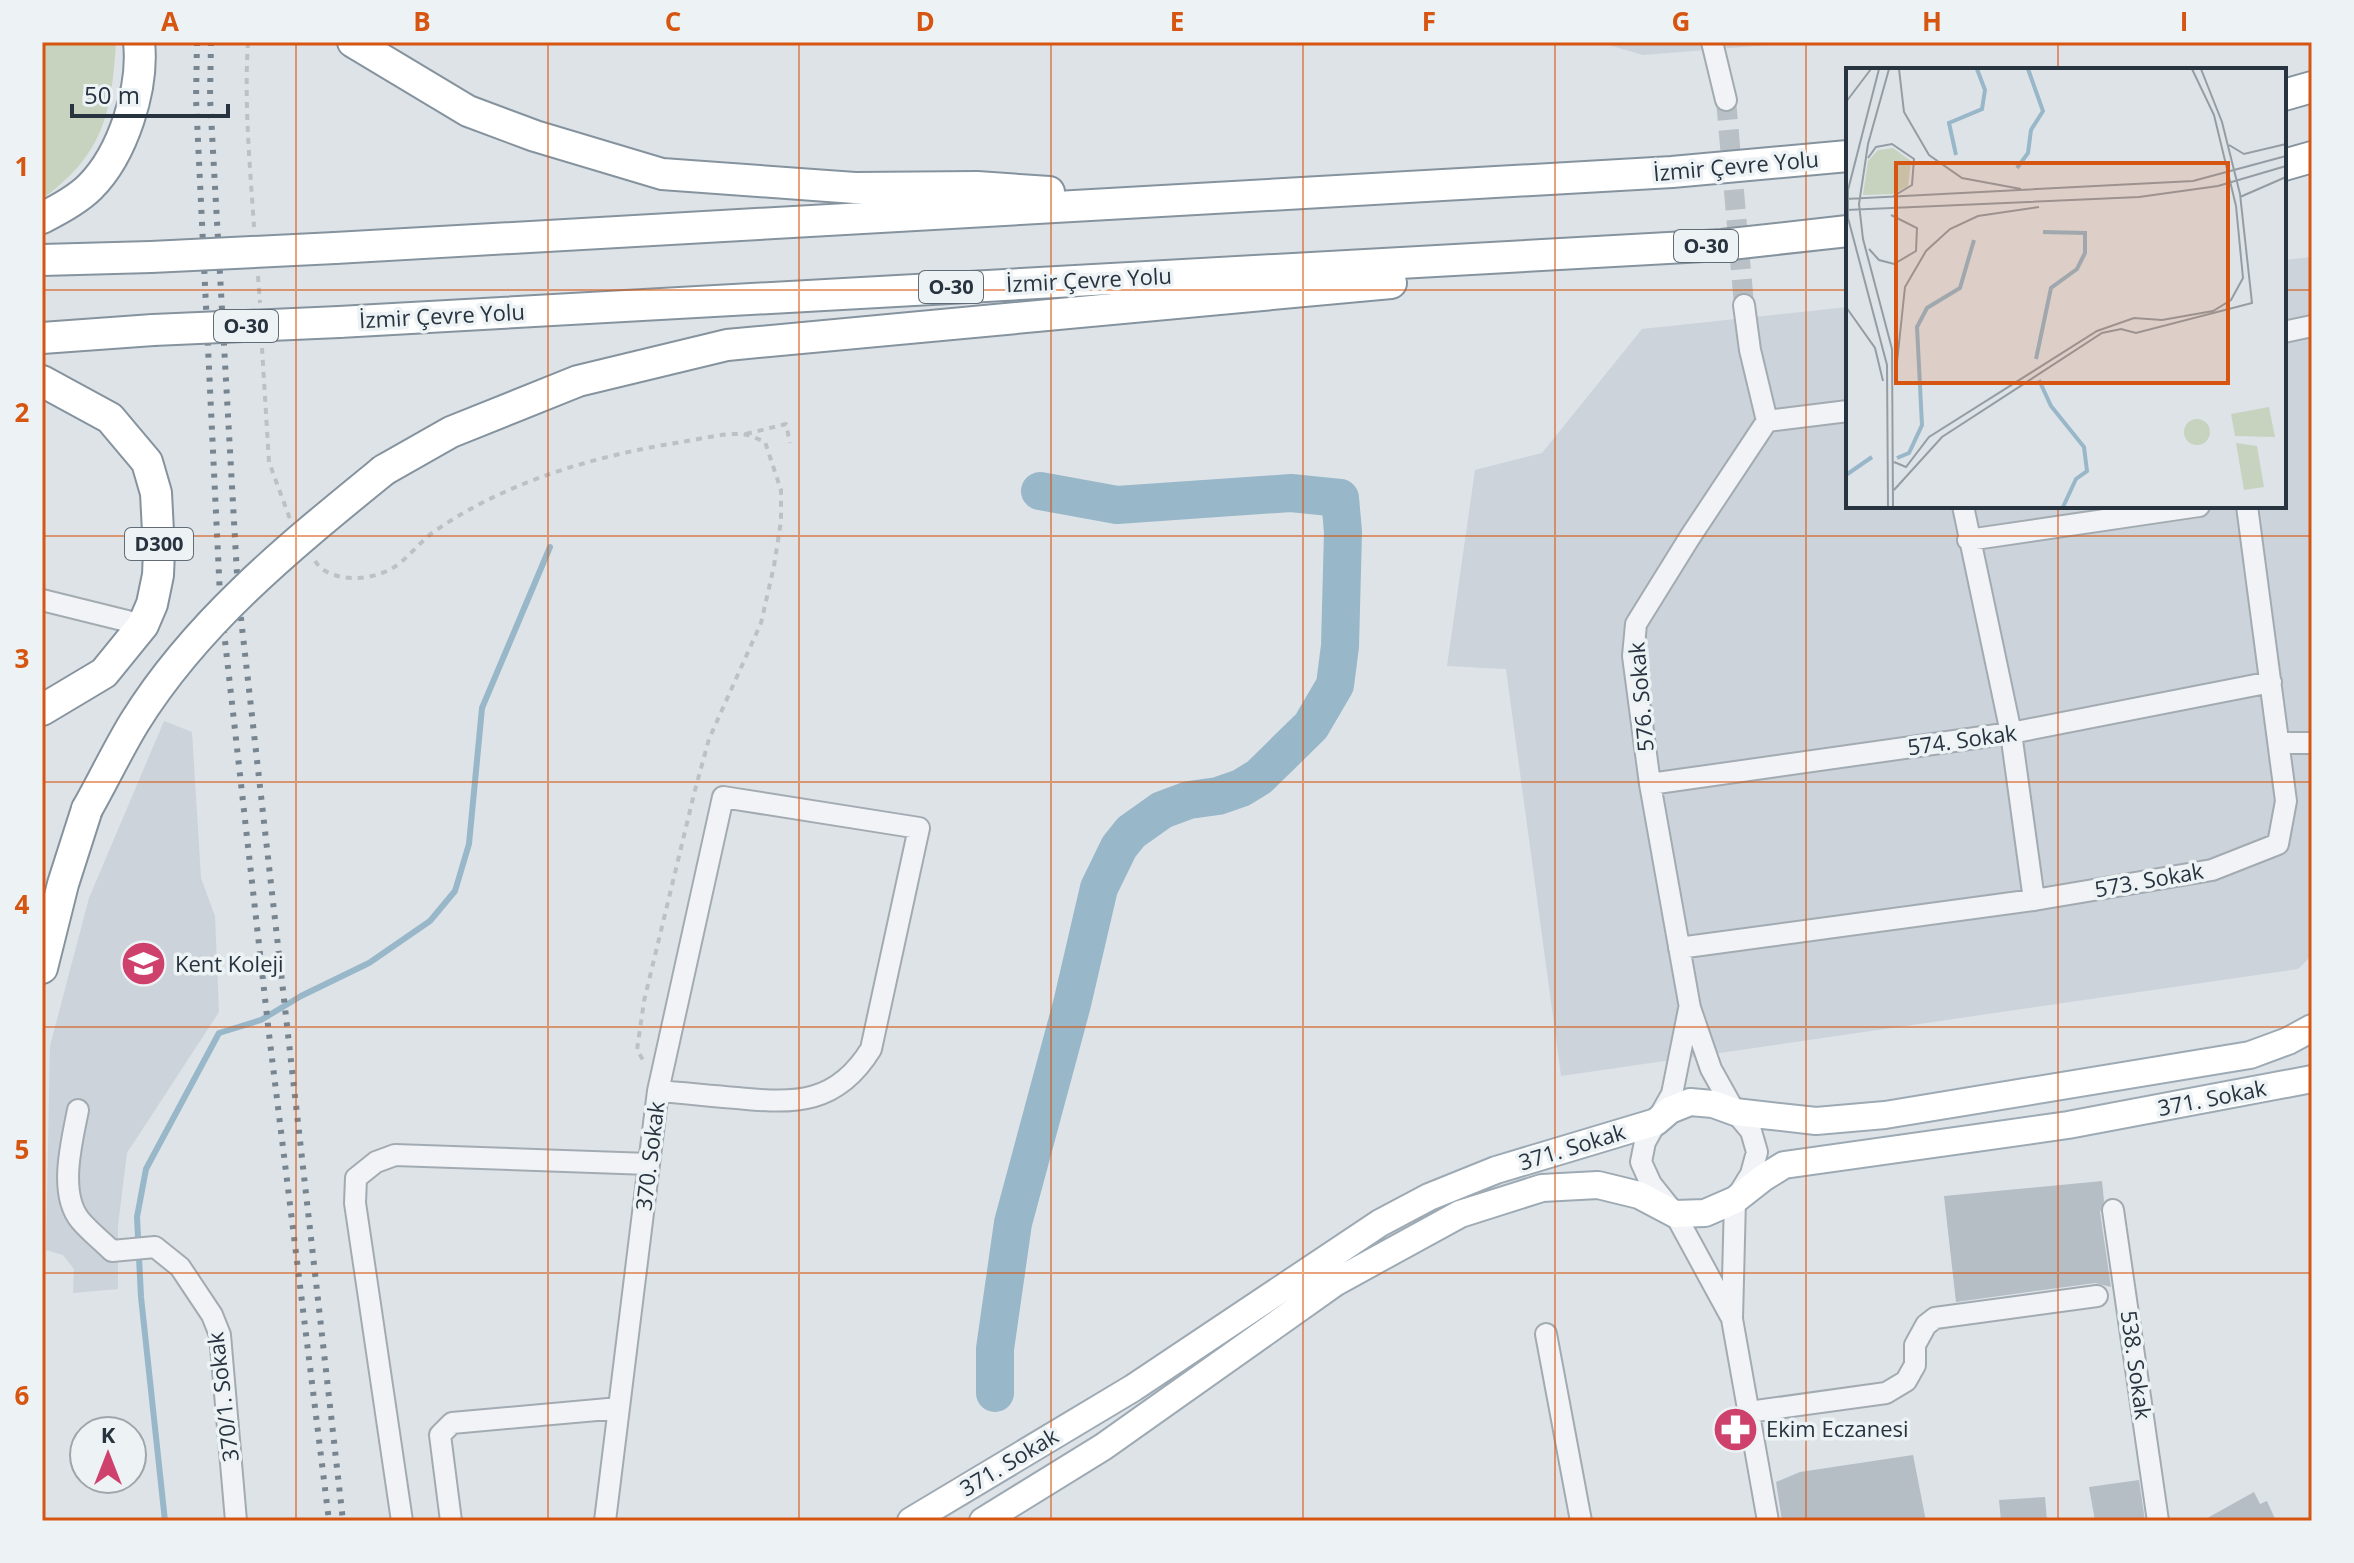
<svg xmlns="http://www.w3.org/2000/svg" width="2354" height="1563" font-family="'Open Sans',sans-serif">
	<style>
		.built { fill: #ccd3da }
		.green { fill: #c7d2bf }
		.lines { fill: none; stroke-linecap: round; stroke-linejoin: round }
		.stream { stroke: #98b7c8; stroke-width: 6 }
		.river { stroke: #98b7c8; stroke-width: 38 }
		.building { fill: #b5bdc5 }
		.minor-tunnel { stroke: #b9c0c6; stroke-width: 20; stroke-dasharray: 20 10; stroke-linecap: butt }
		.minor-casing { stroke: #a3abb2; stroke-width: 24 }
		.major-casing { stroke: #9daab4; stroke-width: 30 }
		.highway-casing { stroke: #85939e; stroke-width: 34 }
		.path { stroke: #bcc1c6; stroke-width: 4; stroke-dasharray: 6 6; stroke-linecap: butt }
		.minor { stroke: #f1f3f6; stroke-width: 20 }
		.major { stroke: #fff; stroke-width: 26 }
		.highway { stroke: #fff; stroke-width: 30 }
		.rail { stroke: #778591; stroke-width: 6; stroke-dasharray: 4 8; stroke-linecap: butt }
		.highway-bridge-casing { stroke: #85939e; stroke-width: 34; stroke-linecap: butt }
		.highway-bridge { stroke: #fff; stroke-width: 30 }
		.grid { fill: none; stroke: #d55511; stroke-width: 2; stroke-opacity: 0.55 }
		.labels { text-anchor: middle; stroke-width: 7; stroke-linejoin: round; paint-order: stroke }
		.shield { fill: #edf2f5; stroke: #626c76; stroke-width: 2 }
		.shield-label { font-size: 20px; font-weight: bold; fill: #27333f }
		.street-label { font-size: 22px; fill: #27333f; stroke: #edf2f5 }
		.poi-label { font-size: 22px; fill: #27333f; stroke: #edf2f5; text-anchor: start }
		.inset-river { fill: none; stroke: #98b7c8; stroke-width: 4 }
		.inset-road { fill: none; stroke: #959da4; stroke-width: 2 }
		.view { fill: #d55511; fill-opacity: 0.15; stroke: #d55511; stroke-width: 4 }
		.inset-edge { fill: none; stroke: #27333f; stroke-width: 4 }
		.neatline { fill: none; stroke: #d55511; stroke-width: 3 }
		.grid-label { font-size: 26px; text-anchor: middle; font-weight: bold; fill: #d55511 }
	</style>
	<rect width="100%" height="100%" fill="#dee3e8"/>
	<path class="built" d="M1598,42H1805L1643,55Z
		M2312,257V955L2298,969L1561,1076L1506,669L1447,666L1475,470L1542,453L1642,329L1848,307V506H2284V260Z
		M164,721L192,732L201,878L215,916L219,1012L127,1153L118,1225V1289L73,1293L74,1269L63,1255L46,1250L50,1046L89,898Z"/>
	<path class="green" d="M42,42L116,43C111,116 103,154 42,199Z"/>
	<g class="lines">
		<path class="stream" d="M165,1521L141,1297L137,1217L146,1169L219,1033L261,1020L301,996L369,963L430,921L455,891L469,844L482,708L550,547"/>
		<path class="river" d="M995,1393V1349L1013,1223L1072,1004L1099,888L1119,847L1131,832L1162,810L1189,800L1218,796L1241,788L1259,777L1311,726L1335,685L1340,646L1343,532L1340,498L1291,493L1117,505L1040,491"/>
	</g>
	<path class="building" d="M2102,1181L2104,1201L2100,1212L2111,1287L2095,1283L1956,1302L1944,1196Z
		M1913,1455L1926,1521H1782L1776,1482L1800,1472Z
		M2139,1480L2145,1521H2095L2089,1487Z
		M2254,1492L2260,1504L2267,1501L2276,1521H2202Z
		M2045,1497L2047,1521H2001L1999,1500Z"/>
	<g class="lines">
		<path class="minor-tunnel" d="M1726,100L1744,305"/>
		<defs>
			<path id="minor" d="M1712,42L1726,100
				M1744,305L1750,350L1767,421L1690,537L1636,624L1633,656L1650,784L1690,1008L1711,1069L1735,1112L1751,1131L1757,1152L1751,1174L1735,1200L1732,1319L1768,1521
				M2284,332L2312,326
				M1767,421L1848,411
				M1963,506L2011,733L2034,900
				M1968,540L2199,506
				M42,600L143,625
				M2279,743H2312
				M1650,784L2011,733L2271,682
				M1679,948L2034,900L2212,870L2278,844L2286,801L2247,506
				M1689,1009L1672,1094L1645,1142L1641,1162L1651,1184L1675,1214L1730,1315
				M78,1110C72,1141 58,1193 80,1220C89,1231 102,1241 112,1251L155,1247L180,1267L212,1315L220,1335L236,1521
				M2113,1210L2158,1521
				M1546,1334L1581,1521
				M1749,1412L1886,1393L1906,1381L1915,1365V1345L1926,1325L1935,1318L2097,1296
				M402,1521L355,1203L356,1178L376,1162L395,1155L649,1164
				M451,1521L440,1435L452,1423L619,1408
				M605,1521L658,1091L723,797L919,828L871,1049C837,1104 796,1104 737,1098C711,1096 684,1093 658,1091"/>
			<path id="major" d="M911,1521L1133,1388L1380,1223L1429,1197L1496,1170L1656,1122L1670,1110L1690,1102L1713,1104L1735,1112L1816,1121L1885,1115L2250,1055L2288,1041L2312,1028
				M983,1521L1103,1447L1336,1282L1460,1214L1542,1188L1598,1185L1639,1195L1675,1214L1705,1213L1735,1200L1763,1178L1784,1165L2068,1125L2312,1079"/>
			<path id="highway" d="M353,42L468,111L535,136L662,174L855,188L977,187L1049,192
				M2284,95L2312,87
				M2284,165L2312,157
				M42,218C58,210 77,200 90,187C123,154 144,88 139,42
				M335,248L1672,172L1848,156
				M42,260L151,257
				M339,322L1722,245L1848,231
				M42,338L153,330
				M42,381L110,418L147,462L156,493L159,551L158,575L152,604L143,625L104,673L42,710
				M384,470L451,432L578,381L727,345L1391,283
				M42,968L63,884L87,809"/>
		</defs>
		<use href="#minor" class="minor-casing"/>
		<use href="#major" class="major-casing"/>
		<use href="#highway" class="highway-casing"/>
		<path class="path" d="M248,42C244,104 250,165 254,227
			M258,276L260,303
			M262,348L269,462L290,519
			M746,434L786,424L790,443
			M315,561C328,581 361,581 382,573C405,565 416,544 435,531C507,481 595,456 681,442C701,439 723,433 742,434C750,435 758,439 765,442L781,490V521L774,566L761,623L709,739L695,790L644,1001L637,1050L643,1060"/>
		<use href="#minor" class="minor"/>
		<use href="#major" class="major"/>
		<use href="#highway" class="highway"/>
		<path class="rail" d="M197,42L196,99L220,596L269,1034L329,1521
			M211,42L210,98L238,592L343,1521"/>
		<defs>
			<path id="highway-bridge" d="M151,257L335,248
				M153,330L339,322
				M87,809C103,781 117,751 134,723C197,621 292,545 384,470"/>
		</defs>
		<use href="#highway-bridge" class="highway-bridge-casing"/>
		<use href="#highway-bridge" class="highway-bridge"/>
	</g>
	<path class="grid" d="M296,42V1521M548,42V1521M799,42V1521M1051,42V1521M1303,42V1521M1555,42V1521M1806,42V1521M2058,42V70M42,290H1848M2284,290H2312M2058,506V1521M42,536H2312M42,782H2312M42,1027H2312M42,1273H2312"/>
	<defs>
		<symbol id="school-disc" viewBox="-11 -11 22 22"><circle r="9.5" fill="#cf416d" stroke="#edf2f5"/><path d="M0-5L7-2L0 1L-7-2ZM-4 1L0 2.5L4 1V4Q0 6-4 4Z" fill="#fff"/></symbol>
		<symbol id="pharmacy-disc" viewBox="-11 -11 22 22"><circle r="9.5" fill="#cf416d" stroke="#edf2f5"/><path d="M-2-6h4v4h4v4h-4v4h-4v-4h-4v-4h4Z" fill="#fff"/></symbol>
	</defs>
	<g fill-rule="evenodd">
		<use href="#school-disc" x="118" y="938" width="51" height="51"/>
		<use href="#pharmacy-disc" x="1710" y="1404" width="51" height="51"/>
	</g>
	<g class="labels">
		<g class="shield">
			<rect x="1674" y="230" width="64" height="32" rx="6"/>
			<rect x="919" y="271" width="64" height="32" rx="6"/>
			<rect x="214" y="310" width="64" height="32" rx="6"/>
			<rect x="125" y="528" width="68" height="32" rx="6"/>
		</g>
		<g class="shield-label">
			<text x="1706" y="253">O-30</text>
			<text x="951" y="294">O-30</text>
			<text x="246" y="333">O-30</text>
			<text x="159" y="551">D300</text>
		</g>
		<g class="street-label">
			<text transform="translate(1736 166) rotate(-5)" y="8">İzmir Çevre Yolu</text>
			<text transform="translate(1089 280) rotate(-3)" y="8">İzmir Çevre Yolu</text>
			<text transform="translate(442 316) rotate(-3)" y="8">İzmir Çevre Yolu</text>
			<text transform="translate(1641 697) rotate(-95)" y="8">576. Sokak</text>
			<text transform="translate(1962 740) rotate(-8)" y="8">574. Sokak</text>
			<text transform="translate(2149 880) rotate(-10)" y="8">573. Sokak</text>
			<text transform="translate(2212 1098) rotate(-11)" y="8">371. Sokak</text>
			<text transform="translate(1572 1147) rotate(-17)" y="8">371. Sokak</text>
			<text transform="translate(650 1156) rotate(-83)" y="8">370. Sokak</text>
			<text transform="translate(2136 1365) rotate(82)" y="8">538. Sokak</text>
			<text transform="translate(223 1397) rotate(-97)" y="8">370/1. Sokak</text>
			<text transform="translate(1009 1462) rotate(-31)" y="8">371. Sokak</text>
		</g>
		<g class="poi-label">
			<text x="175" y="972">Kent Koleji</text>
			<text x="1766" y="1437">Ekim Eczanesi</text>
		</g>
	</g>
	<g transform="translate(1846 68)">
		<rect width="440" height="440" fill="#dee3e8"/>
		<path d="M47,80L65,93L62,118L47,126L17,127L22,93L32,82ZM423,339L429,369L389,368L385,346ZM338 364a13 13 0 1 1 26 0a13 13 0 1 1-26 0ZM390,375L411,378L418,419L398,422Z" fill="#c7d2bf"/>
		<path class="inset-river" d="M110,87L103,55L136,41L139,22L131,1M171,100L182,85L185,62L197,43L182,1M190,291L205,220L231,201L239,185V165L197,164M193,312L205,338L238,379L241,403L230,411L217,439M51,390L63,385L76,357L71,259L81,240L114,220L128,172M0,407L26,389"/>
		<path class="inset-road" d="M33,1L2,122V150L41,297L42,439M43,1L22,76L13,136L17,171L46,281L47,439M53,1L58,44L83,87L116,110L175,121M0,34L25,1M383,77L398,86L440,76M0,82L1,108M22,90L30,79L46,76L68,91L66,117L46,129M394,129L440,109M0,131L347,113L440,88M0,142L293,129L372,118L440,98M23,181L33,192L48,196L70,183L71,160L45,147M0,239L29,280L37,313M51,294L59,219L80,183L104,161L132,148L193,139M48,394L60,399L83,369L251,263L288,250L316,252L367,243L385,232L397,210L390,138L368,47L346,1M48,422L96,369L256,265L275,261L290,265L406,235L394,126L376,54L355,1"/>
		<path class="view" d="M50,95H382V315H50Z"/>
		<rect width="440" height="440" class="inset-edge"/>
	</g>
	<rect width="2354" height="1563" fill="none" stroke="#edf2f5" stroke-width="88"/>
	<g transform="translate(108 1455)"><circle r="38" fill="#edf2f5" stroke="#9ea6ac" stroke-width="2"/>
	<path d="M0-6L14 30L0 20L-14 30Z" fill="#cf416d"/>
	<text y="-12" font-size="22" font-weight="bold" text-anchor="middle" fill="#27333f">K</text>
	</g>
	<path d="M72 104v12h156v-12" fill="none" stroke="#27333f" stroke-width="4"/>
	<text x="84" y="104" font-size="24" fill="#27333f" stroke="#edf2f5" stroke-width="6" paint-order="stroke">50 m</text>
	<rect x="44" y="44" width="2266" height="1475" class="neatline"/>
	<g class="grid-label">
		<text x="170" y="31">A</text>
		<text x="422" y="31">B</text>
		<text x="673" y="31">C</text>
		<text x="925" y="31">D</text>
		<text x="1177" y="31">E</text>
		<text x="1429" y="31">F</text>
		<text x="1681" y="31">G</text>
		<text x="1932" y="31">H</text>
		<text x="2184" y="31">I</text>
		<text x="22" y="176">1</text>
		<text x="22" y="422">2</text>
		<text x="22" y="668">3</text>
		<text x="22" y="914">4</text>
		<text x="22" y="1159">5</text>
		<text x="22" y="1405">6</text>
	</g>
</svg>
